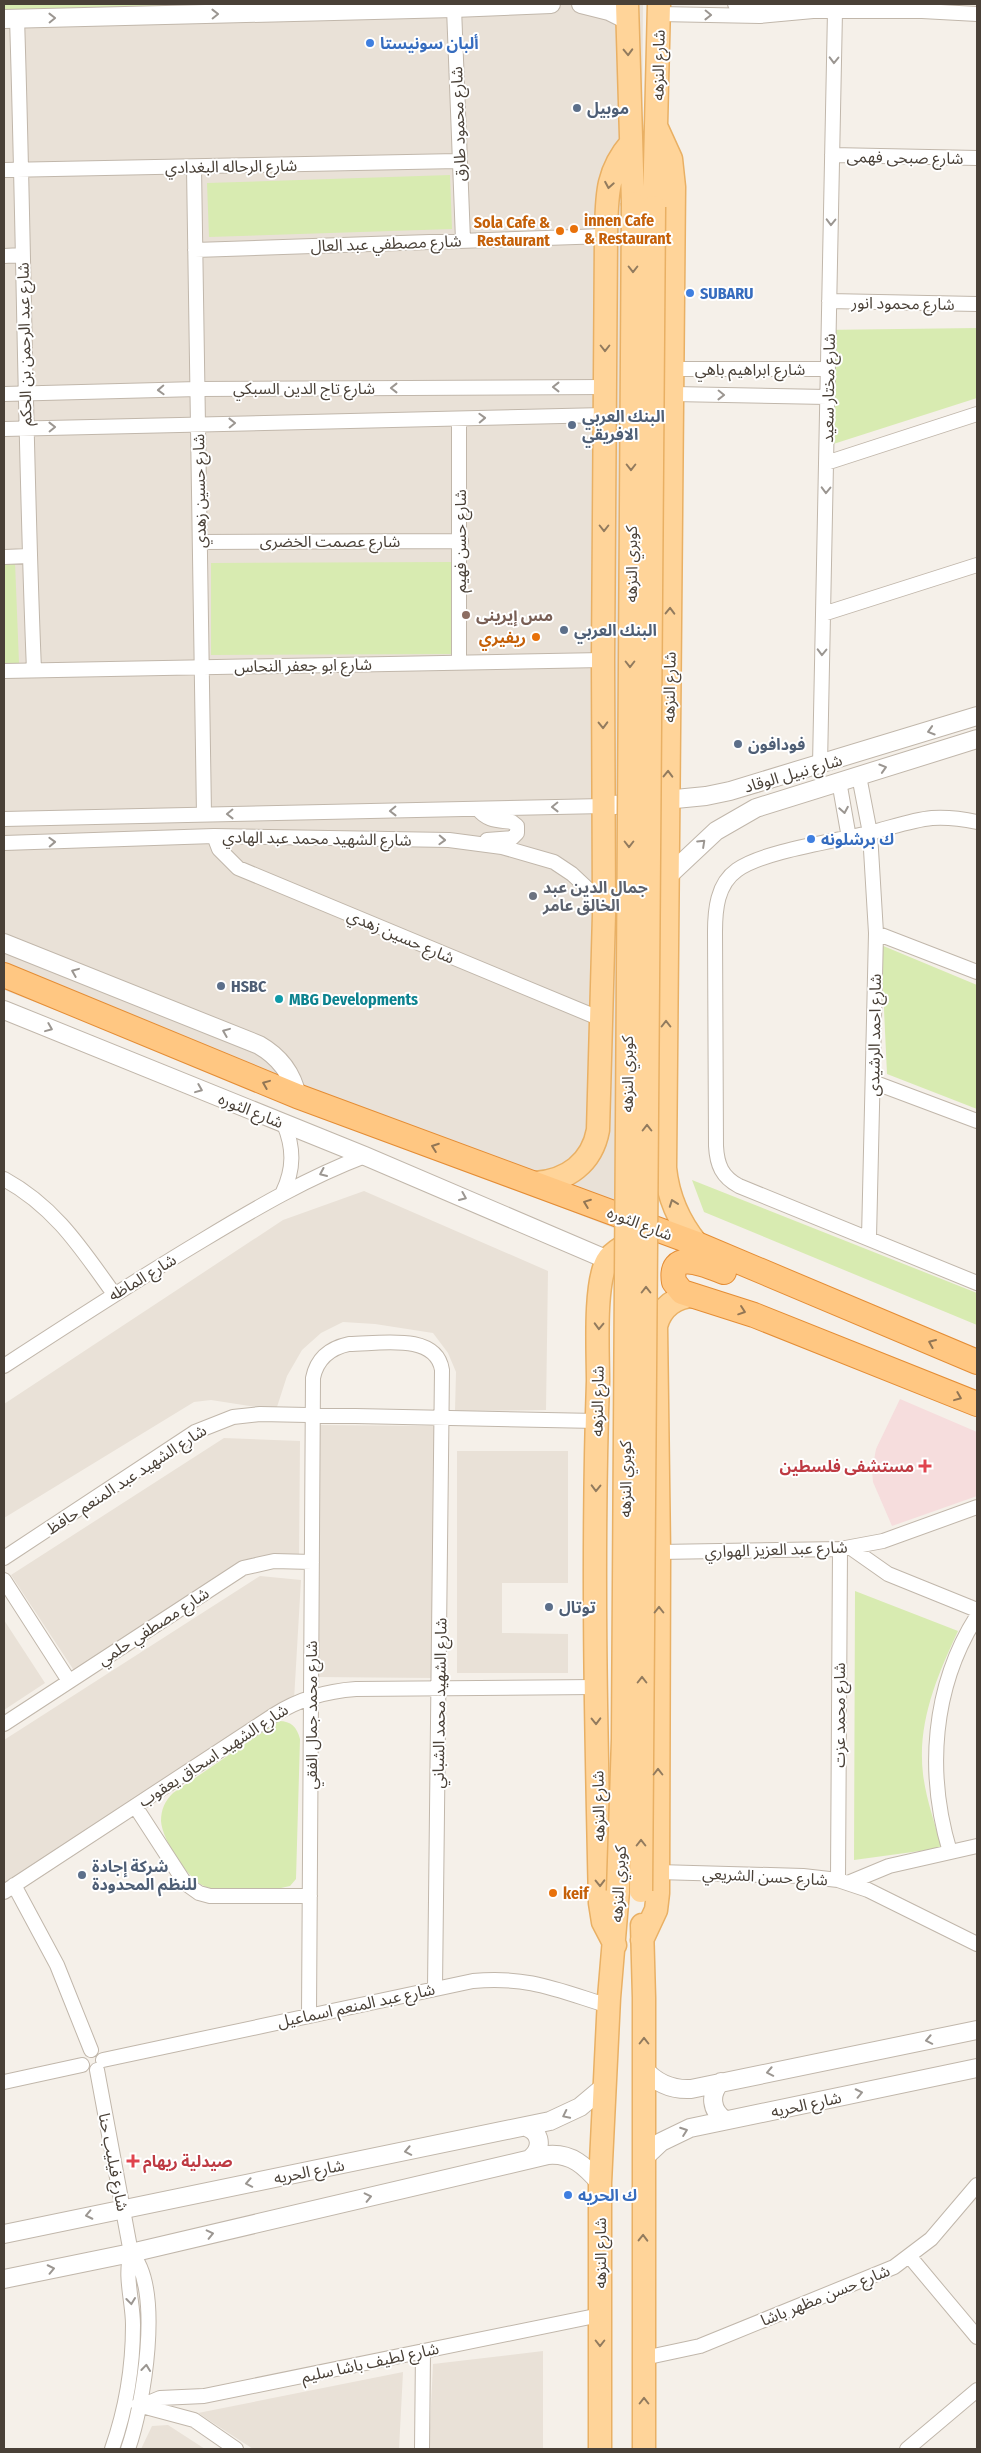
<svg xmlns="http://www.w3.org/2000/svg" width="981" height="2453" font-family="'Fira Sans Condensed','Noto Sans Arabic',sans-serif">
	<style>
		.residential { fill: #e9e1d7 }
		.medical { fill: #f6dddd }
		.green { fill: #d8ebb1 }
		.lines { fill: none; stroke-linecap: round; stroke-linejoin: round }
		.minor-casing { stroke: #c1b7ab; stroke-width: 16 }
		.tertiary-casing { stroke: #c1b7ab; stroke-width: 20 }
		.primary-casing { stroke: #e9b064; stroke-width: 25 }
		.trunk-casing { stroke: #e48d35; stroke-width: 26 }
		.minor { stroke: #fff; stroke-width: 14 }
		.tertiary { stroke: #fff; stroke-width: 18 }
		.primary { stroke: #ffd499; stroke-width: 22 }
		.trunk { stroke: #ffc782; stroke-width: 24 }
		.primary-bridge-casing { stroke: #e9b064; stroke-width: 25; stroke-linecap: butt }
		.primary-bridge { stroke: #ffd499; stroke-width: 22 }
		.oneway { stroke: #9b9691 }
		.oneway2 { stroke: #927b5e }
		.oneway3 { stroke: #927655 }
		.shop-dot { fill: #3f7fe0; stroke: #fff; stroke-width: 2 }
		.service-dot { fill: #5c6f8a; stroke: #fff; stroke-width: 2 }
		.food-dot { fill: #e8710a; stroke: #fff; stroke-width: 2 }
		.education-dot { fill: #8d6e63; stroke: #fff; stroke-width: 2 }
		.worship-dot { fill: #6b7280; stroke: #fff; stroke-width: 2 }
		.culture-dot { fill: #0f9aa8; stroke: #fff; stroke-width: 2 }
		.health-dot { fill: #e0444e; stroke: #fff; stroke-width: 2 }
		.labels { text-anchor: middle; stroke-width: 4; stroke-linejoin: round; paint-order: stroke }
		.shop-label { font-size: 16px; font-weight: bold; fill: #366cbe; stroke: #fff; text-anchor: start }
		.street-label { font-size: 16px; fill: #494037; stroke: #fff }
		.service-label { font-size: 16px; font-weight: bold; fill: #4e5e75; stroke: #fff; text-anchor: start }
		.food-label { font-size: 16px; font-weight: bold; fill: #c56008; stroke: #fff; text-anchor: start }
		.education-label { font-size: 16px; font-weight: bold; fill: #785e54; stroke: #fff; text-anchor: start }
		.worship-label { font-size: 16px; font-weight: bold; fill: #5b616d; stroke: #fff; text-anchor: start }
		.culture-label { font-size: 16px; font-weight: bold; fill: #0d838f; stroke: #fff; text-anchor: start }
		.health-label { font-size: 16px; font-weight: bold; fill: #be3a42; stroke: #fff; text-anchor: end }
	</style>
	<rect width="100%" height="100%" fill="#f5f0e9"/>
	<path class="residential" d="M4,4H643L634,1236L4,990Z
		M364,1191L548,1271L546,1410L455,1411L456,1372L448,1353L433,1333L375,1324L343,1322L321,1333L302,1350L287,1376L276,1410L211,1400L194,1402L4,1518V1404L283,1220Z
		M320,1425L436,1426L433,1678L316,1677Z
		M224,1438L300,1441L299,1558L253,1557L75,1672L11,1575Z
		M457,1451H568V1583H502V1633L568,1634V1673H457Z
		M260,1576L301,1580L294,1700L4,1886V1740Z
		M4,1620L45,1683L4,1710Z
		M543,2351V2449H429L433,2364Z
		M403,2372L399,2449H253L198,2413Z
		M168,2425L205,2449H141L152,2426Z"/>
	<path class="medical" d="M900,1399L977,1432V1496L892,1526L873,1482L872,1471L876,1449Z"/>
	<path class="green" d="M4,4H248V5L4,11Z
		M450,175L452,229L209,237L207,183Z
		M977,328V398L824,447L821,330Z
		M4,562H15L19,663H4Z
		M454,562L455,654L211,655V563Z
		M881,945L977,985V1109L887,1074Z
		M692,1180L977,1293V1325L704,1212Z
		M855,1591L958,1631C937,1676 917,1723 923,1774C926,1799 935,1824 942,1848L854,1860Z
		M279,1721C291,1721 297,1727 300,1739L296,1879L290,1886L281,1888H209C190,1884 162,1840 161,1821C161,1809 165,1801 173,1793Z"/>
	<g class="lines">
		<defs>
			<path id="minor" d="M735,4L800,8
				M454,8L463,240
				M659,14L760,16L813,11H922L977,14
				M17,18C24,236 25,453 34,670
				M832,155L977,158
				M194,167L204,815
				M4,170L458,161
				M195,250L606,236
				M4,256L22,255
				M829,301L977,304
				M673,369H828
				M4,394L198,389L605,387
				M673,394L827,397
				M459,419V663
				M4,429L605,415
				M826,463L977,414
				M200,542L461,541
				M4,557L29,556
				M823,614L977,565
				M4,671L603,660
				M820,765L835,11
				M859,776L870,833L876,933L869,1238
				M839,781L849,838
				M478,809C487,821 498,820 512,822L517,826V833L512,838L487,840
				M4,819L604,806
				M977,822C963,819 947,817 932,818C911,820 890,828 869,833C836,841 763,851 737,870C717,884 715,910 715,932L716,1146C717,1165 722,1177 739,1186L977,1283
				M214,836L219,849L238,868L601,1019
				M4,843L214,836L449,840L502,847L554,862L572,874L588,889L603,912
				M876,933L977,972
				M873,1082L977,1121
				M4,1179C55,1207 81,1248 114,1294
				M283,1192C294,1169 294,1148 284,1124
				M4,1366C70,1323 136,1280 203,1240C256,1208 307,1178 365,1156
				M851,1548L888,1574L977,1610
				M659,1552L840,1549L883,1541L977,1507
				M4,1558L195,1432L233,1417L260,1414L597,1421
				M4,1580L69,1681
				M4,1724L243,1568L274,1561L312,1562
				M135,1806L185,1883L199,1893L210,1896H310
				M950,1852C926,1773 932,1687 977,1616
				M658,1872L803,1876L838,1880L868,1890L977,1944
				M838,1880L840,1549
				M848,1883L889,1866L977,1846
				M14,1885L57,1965L91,2050
				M4,1892L274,1715C299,1699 326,1691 356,1689L595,1687
				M309,2015L313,1378C317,1358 330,1348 349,1344C378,1344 436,1332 442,1370L435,1988
				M103,2060L473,1981C529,1976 557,1990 609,2006
				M97,2070L131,2253C124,2277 133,2301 133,2325C133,2368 126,2409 112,2449
				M4,2082L82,2065
				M910,2257L977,2337
				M644,2358L700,2346L894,2267L931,2239L977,2185
				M138,2405L194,2420L236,2449
				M141,2406L160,2398L204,2396L600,2315
				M128,2449C143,2407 164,2288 131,2253
				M422,2449L423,2351
				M907,2449L977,2390"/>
			<path id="tertiary" d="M581,4L609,11L627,20
				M4,19L454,8L551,4
				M604,806L706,796L730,791L977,716
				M667,877L716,831L756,808L977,739
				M4,943L259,1045C280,1057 292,1073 297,1096
				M4,1010L365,1156L608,1260
				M644,2069C657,2084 672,2090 691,2089L977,2030
				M721,2082C709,2094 711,2111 725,2120
				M526,2127C541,2132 543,2148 531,2158
				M644,2158L661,2142L690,2128L977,2068
				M4,2234L550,2121L580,2107L605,2086
				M4,2279L131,2253L548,2155C572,2153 585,2166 600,2183"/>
			<path id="primary" d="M627,4L633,203
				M656,126L671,159L674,187L665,1168C668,1197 679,1222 697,1244
				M654,207L659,4
				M535,1183C567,1181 592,1163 598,1130L604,914L603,660L606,236C607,199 605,173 631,143
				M642,1925L644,1998V2449
				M642,1940L656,1910L658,1893L659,1552L656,1326C661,1307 676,1296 695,1296
				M615,1945L603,1922L600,1903C596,1729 592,1555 598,1381C598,1352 594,1285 607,1261C612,1252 631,1241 641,1239
				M600,2449V2183L609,1998L618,1891"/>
			<path id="trunk" d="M4,975L297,1096L697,1244L977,1362
				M724,1272C708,1266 668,1247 674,1282L682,1292L754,1315L977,1404"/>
		</defs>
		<use href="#minor" class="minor-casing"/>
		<use href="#tertiary" class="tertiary-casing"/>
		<use href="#primary" class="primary-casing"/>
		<use href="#trunk" class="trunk-casing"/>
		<use href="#minor" class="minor"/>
		<use href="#tertiary" class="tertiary"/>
		<use href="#primary" class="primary"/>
		<use href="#trunk" class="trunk"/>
		<defs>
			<path id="primary-bridge" d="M618,1891L623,1739L633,203
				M641,1891L654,207"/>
		</defs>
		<use href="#primary-bridge" class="primary-bridge-casing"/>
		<use href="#primary-bridge" class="primary-bridge"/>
	</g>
	<defs><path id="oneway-chevron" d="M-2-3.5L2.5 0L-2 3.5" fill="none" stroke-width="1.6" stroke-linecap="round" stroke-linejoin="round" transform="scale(1.25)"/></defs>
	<g class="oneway">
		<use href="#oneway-chevron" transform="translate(215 14) rotate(-1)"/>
		<use href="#oneway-chevron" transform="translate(708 15) rotate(1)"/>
		<use href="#oneway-chevron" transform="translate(52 18) rotate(-1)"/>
		<use href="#oneway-chevron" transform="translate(834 60) rotate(91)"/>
		<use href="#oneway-chevron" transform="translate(831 222) rotate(91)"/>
		<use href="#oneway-chevron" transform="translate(556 387) rotate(180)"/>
		<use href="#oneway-chevron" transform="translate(394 388) rotate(180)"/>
		<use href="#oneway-chevron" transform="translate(161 390) rotate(178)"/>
		<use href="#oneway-chevron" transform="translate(721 395) rotate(1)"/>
		<use href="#oneway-chevron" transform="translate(482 418) rotate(-2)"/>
		<use href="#oneway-chevron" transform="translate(232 423) rotate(-1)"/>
		<use href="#oneway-chevron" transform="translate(52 427) rotate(-1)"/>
		<use href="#oneway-chevron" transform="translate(826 490) rotate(91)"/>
		<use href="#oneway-chevron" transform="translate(822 652) rotate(91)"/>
		<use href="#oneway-chevron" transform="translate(931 731) rotate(163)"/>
		<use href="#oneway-chevron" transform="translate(883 768) rotate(-17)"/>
		<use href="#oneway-chevron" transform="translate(555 807) rotate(179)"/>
		<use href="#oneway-chevron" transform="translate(844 810) rotate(80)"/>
		<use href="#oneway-chevron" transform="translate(393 811) rotate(179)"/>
		<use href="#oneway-chevron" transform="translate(230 814) rotate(179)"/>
		<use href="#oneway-chevron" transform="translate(442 840) rotate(2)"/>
		<use href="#oneway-chevron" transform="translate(52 842) rotate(-2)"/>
		<use href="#oneway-chevron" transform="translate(702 843) rotate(-43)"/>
		<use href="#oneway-chevron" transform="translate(75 972) rotate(-158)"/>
		<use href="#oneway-chevron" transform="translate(49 1028) rotate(22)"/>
		<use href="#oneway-chevron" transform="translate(226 1032) rotate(-158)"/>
		<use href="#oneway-chevron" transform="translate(199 1089) rotate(22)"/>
		<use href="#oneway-chevron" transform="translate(323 1173) rotate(156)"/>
		<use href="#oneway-chevron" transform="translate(463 1197) rotate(23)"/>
		<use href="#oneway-chevron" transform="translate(929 2040) rotate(169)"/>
		<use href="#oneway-chevron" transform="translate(770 2072) rotate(169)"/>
		<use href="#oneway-chevron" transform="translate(859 2093) rotate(-12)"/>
		<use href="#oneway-chevron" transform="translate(566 2115) rotate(154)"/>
		<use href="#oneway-chevron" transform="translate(684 2131) rotate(-20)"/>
		<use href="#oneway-chevron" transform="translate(408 2151) rotate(169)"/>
		<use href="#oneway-chevron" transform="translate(249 2183) rotate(169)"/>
		<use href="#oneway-chevron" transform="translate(368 2197) rotate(-13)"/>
		<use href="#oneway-chevron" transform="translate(89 2215) rotate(168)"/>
		<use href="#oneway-chevron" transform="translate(210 2234) rotate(-13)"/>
		<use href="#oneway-chevron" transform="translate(51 2269) rotate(-12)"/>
		<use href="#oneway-chevron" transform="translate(131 2301) rotate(83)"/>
		<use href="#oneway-chevron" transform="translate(146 2368) rotate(-84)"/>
	</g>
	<g class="oneway2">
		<use href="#oneway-chevron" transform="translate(628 52) rotate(88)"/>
		<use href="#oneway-chevron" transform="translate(609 185) rotate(100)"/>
		<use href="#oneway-chevron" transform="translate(633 269) rotate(90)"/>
		<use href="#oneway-chevron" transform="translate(605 348) rotate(90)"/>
		<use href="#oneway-chevron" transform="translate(631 467) rotate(90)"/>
		<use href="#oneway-chevron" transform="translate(604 528) rotate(90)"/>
		<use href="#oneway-chevron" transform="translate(670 611) rotate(-89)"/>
		<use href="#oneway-chevron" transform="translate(630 664) rotate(90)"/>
		<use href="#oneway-chevron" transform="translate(603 725) rotate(89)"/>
		<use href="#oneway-chevron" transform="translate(668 774) rotate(-89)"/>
		<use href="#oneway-chevron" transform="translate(629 844) rotate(90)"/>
		<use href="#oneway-chevron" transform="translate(666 1024) rotate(-90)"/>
		<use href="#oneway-chevron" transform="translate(647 1128) rotate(-90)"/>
		<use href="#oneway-chevron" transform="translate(673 1203) rotate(-110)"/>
		<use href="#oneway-chevron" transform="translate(646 1290) rotate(-90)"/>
		<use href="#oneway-chevron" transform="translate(599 1326) rotate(92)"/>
		<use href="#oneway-chevron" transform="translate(596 1488) rotate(91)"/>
		<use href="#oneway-chevron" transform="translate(659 1610) rotate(-90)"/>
		<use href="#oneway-chevron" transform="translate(642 1680) rotate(-90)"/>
		<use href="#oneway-chevron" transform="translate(596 1721) rotate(89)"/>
		<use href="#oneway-chevron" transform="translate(658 1772) rotate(-90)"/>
		<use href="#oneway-chevron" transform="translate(641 1843) rotate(-90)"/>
		<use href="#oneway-chevron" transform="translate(600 1883) rotate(89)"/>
		<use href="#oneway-chevron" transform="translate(644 2041) rotate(-90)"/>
		<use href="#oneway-chevron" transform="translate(643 2238) rotate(-89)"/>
		<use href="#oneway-chevron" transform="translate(600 2343) rotate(90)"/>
		<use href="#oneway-chevron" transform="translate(644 2401) rotate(-90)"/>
	</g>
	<g class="oneway3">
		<use href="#oneway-chevron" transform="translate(266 1084) rotate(-158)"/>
		<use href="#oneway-chevron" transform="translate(435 1147) rotate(-160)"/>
		<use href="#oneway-chevron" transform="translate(587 1203) rotate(-159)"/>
		<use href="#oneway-chevron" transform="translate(742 1311) rotate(19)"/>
		<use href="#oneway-chevron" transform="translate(932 1343) rotate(-157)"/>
		<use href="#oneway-chevron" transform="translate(958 1397) rotate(22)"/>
	</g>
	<g class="shop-dot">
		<circle cx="370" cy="43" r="5"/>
		<circle cx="690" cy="293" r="5"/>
		<circle cx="811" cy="839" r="5"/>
		<circle cx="568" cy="2195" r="5"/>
	</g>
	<g class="service-dot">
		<circle cx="577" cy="108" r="5"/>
		<circle cx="572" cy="425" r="5"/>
		<circle cx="564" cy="630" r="5"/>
		<circle cx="738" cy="744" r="5"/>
		<circle cx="221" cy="986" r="5"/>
		<circle cx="549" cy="1607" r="5"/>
		<circle cx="82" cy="1875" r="5"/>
	</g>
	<g class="food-dot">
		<circle cx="574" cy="229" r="5"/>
		<circle cx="560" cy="231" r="5"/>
		<circle cx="536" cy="637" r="5"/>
		<circle cx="553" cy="1893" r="5"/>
	</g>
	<circle class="education-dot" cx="466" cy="615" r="5"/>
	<circle class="worship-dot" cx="533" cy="896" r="5"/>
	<circle class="culture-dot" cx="279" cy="999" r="5"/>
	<g class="health-dot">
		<path d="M922.5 1458.5h5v5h5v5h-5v5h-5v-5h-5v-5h5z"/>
		<path d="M130.5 2153.5h5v5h5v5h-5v5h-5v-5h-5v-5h5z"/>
	</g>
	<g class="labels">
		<g class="shop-label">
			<text x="380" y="49">ألبان سونيستا</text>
			<text x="700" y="299">SUBARU</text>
			<text x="821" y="845">ك برشلونه</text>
			<text x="578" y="2201">ك الحريه</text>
		</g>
		<g class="street-label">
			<text transform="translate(658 65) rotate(-89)" y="6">شارع النزهه</text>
			<text transform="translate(458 124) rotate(-92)" y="6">شارع محمود طارق</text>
			<text transform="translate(905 157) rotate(1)" y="6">شارع صبحى فهمى</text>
			<text transform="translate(231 166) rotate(-1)" y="6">شارع الرحاله البغدادي</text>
			<text transform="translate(386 243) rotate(-2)" y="6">شارع مصطفي عبد العال</text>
			<text transform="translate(903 303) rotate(1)" y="6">شارع محمود انور</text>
			<text transform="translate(24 344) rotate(-91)" y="6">شارع عبد الرحمن بن الحكم</text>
			<text x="750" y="375">شارع ابراهيم باهي</text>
			<text x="304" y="394">شارع تاج الدين السبكي</text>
			<text transform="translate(828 388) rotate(-89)" y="6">شارع مختار سعيد</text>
			<text transform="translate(199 491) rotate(-91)" y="6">شارع حسين زهدي</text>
			<text x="330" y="547">شارع عصمت الخضرى</text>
			<text transform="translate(460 541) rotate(-90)" y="6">شارع حسن فهيم</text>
			<text transform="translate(631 564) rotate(-90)" y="6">كوبري النزهه</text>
			<text transform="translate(303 665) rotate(-1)" y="6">شارع ابو جعفر النحاس</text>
			<text transform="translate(669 687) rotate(-89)" y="6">شارع النزهه</text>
			<text transform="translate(793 773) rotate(-16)" y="6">شارع نبيل الوقاد</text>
			<text transform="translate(317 838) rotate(1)" y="6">شارع الشهيد محمد عبد الهادي</text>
			<text transform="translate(401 936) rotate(23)" y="6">شارع حسين زهدي</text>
			<text transform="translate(874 1035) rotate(-89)" y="6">شارع احمد الرشيدى</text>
			<text transform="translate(627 1074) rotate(-90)" y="6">كوبري النزهه</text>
			<text transform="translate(251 1110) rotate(22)" y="6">شارع الثوره</text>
			<text transform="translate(640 1223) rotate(21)" y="6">شارع الثوره</text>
			<text transform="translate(142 1277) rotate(-31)" y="6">شارع الماظه</text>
			<text transform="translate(597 1401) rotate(-89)" y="6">شارع النزهه</text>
			<text transform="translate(126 1479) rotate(-33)" y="6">شارع الشهيد عبد المنعم حافظ</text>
			<text transform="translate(625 1479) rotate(-90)" y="6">كوبري النزهه</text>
			<text transform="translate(776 1549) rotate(-2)" y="6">شارع عبد العزيز الهواري</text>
			<text transform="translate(153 1626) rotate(-33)" y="6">شارع مصطفي حلمي</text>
			<text transform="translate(439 1703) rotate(-89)" y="6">شارع الشهيد محمد الشباني</text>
			<text transform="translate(311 1715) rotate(-90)" y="6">شارع محمد جمال الفقي</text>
			<text transform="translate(839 1715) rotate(-90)" y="6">شارع محمد عزت</text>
			<text transform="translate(213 1755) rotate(-33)" y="6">شارع الشهيد اسحاق يعقوب</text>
			<text transform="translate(598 1806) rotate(-91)" y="6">شارع النزهه</text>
			<text transform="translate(765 1876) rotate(3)" y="6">شارع حسن الشريعي</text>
			<text transform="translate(618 1884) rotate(-87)" y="6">كوبري النزهه</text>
			<text transform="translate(356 2005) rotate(-12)" y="6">شارع عبد المنعم اسماعيل</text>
			<text transform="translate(806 2104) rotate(-12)" y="6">شارع الحريه</text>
			<text transform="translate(114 2162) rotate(79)" y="6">شارع فيليب حنا</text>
			<text transform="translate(309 2171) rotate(-11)" y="6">شارع الحريه</text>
			<text transform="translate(600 2253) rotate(-90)" y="6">شارع النزهه</text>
			<text transform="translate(825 2295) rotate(-22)" y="6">شارع حسن مظهر باشا</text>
			<text transform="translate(370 2362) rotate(-12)" y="6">شارع لطيف باشا سليم</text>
		</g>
		<g class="service-label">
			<text x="587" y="114">موبيل</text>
			<text x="582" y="422">البنك العربي<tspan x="582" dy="18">الافريقي</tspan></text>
			<text x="574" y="636">البنك العربي</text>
			<text x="748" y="750">فودافون</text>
			<text x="231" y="992">HSBC</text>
			<text x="559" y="1613">توتال</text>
			<text x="92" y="1872">شركة إجادة<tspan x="92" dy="18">للنظم المحدودة</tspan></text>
		</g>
		<g class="food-label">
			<text x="584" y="226">innen Cafe<tspan x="584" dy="18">&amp; Restaurant</tspan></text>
			<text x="550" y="228" text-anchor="end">Sola Cafe &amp;<tspan x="550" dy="18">Restaurant</tspan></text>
			<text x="526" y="643" text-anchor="end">ريفيري</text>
			<text x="563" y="1899">keif</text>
		</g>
		<g class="education-label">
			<text x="476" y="621">مس إيرينى</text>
		</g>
		<g class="worship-label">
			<text x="543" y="893">جمال الدين عبد<tspan x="543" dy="18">الخالق عامر</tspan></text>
		</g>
		<g class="culture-label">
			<text x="289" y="1005">MBG Developments</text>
		</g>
		<g class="health-label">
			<text x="914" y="1472">مستشفى فلسطين</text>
			<text x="143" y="2167" text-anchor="start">صيدلية ريهام</text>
		</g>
	</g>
	<rect width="981" height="2453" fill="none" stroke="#494037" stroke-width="10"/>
</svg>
